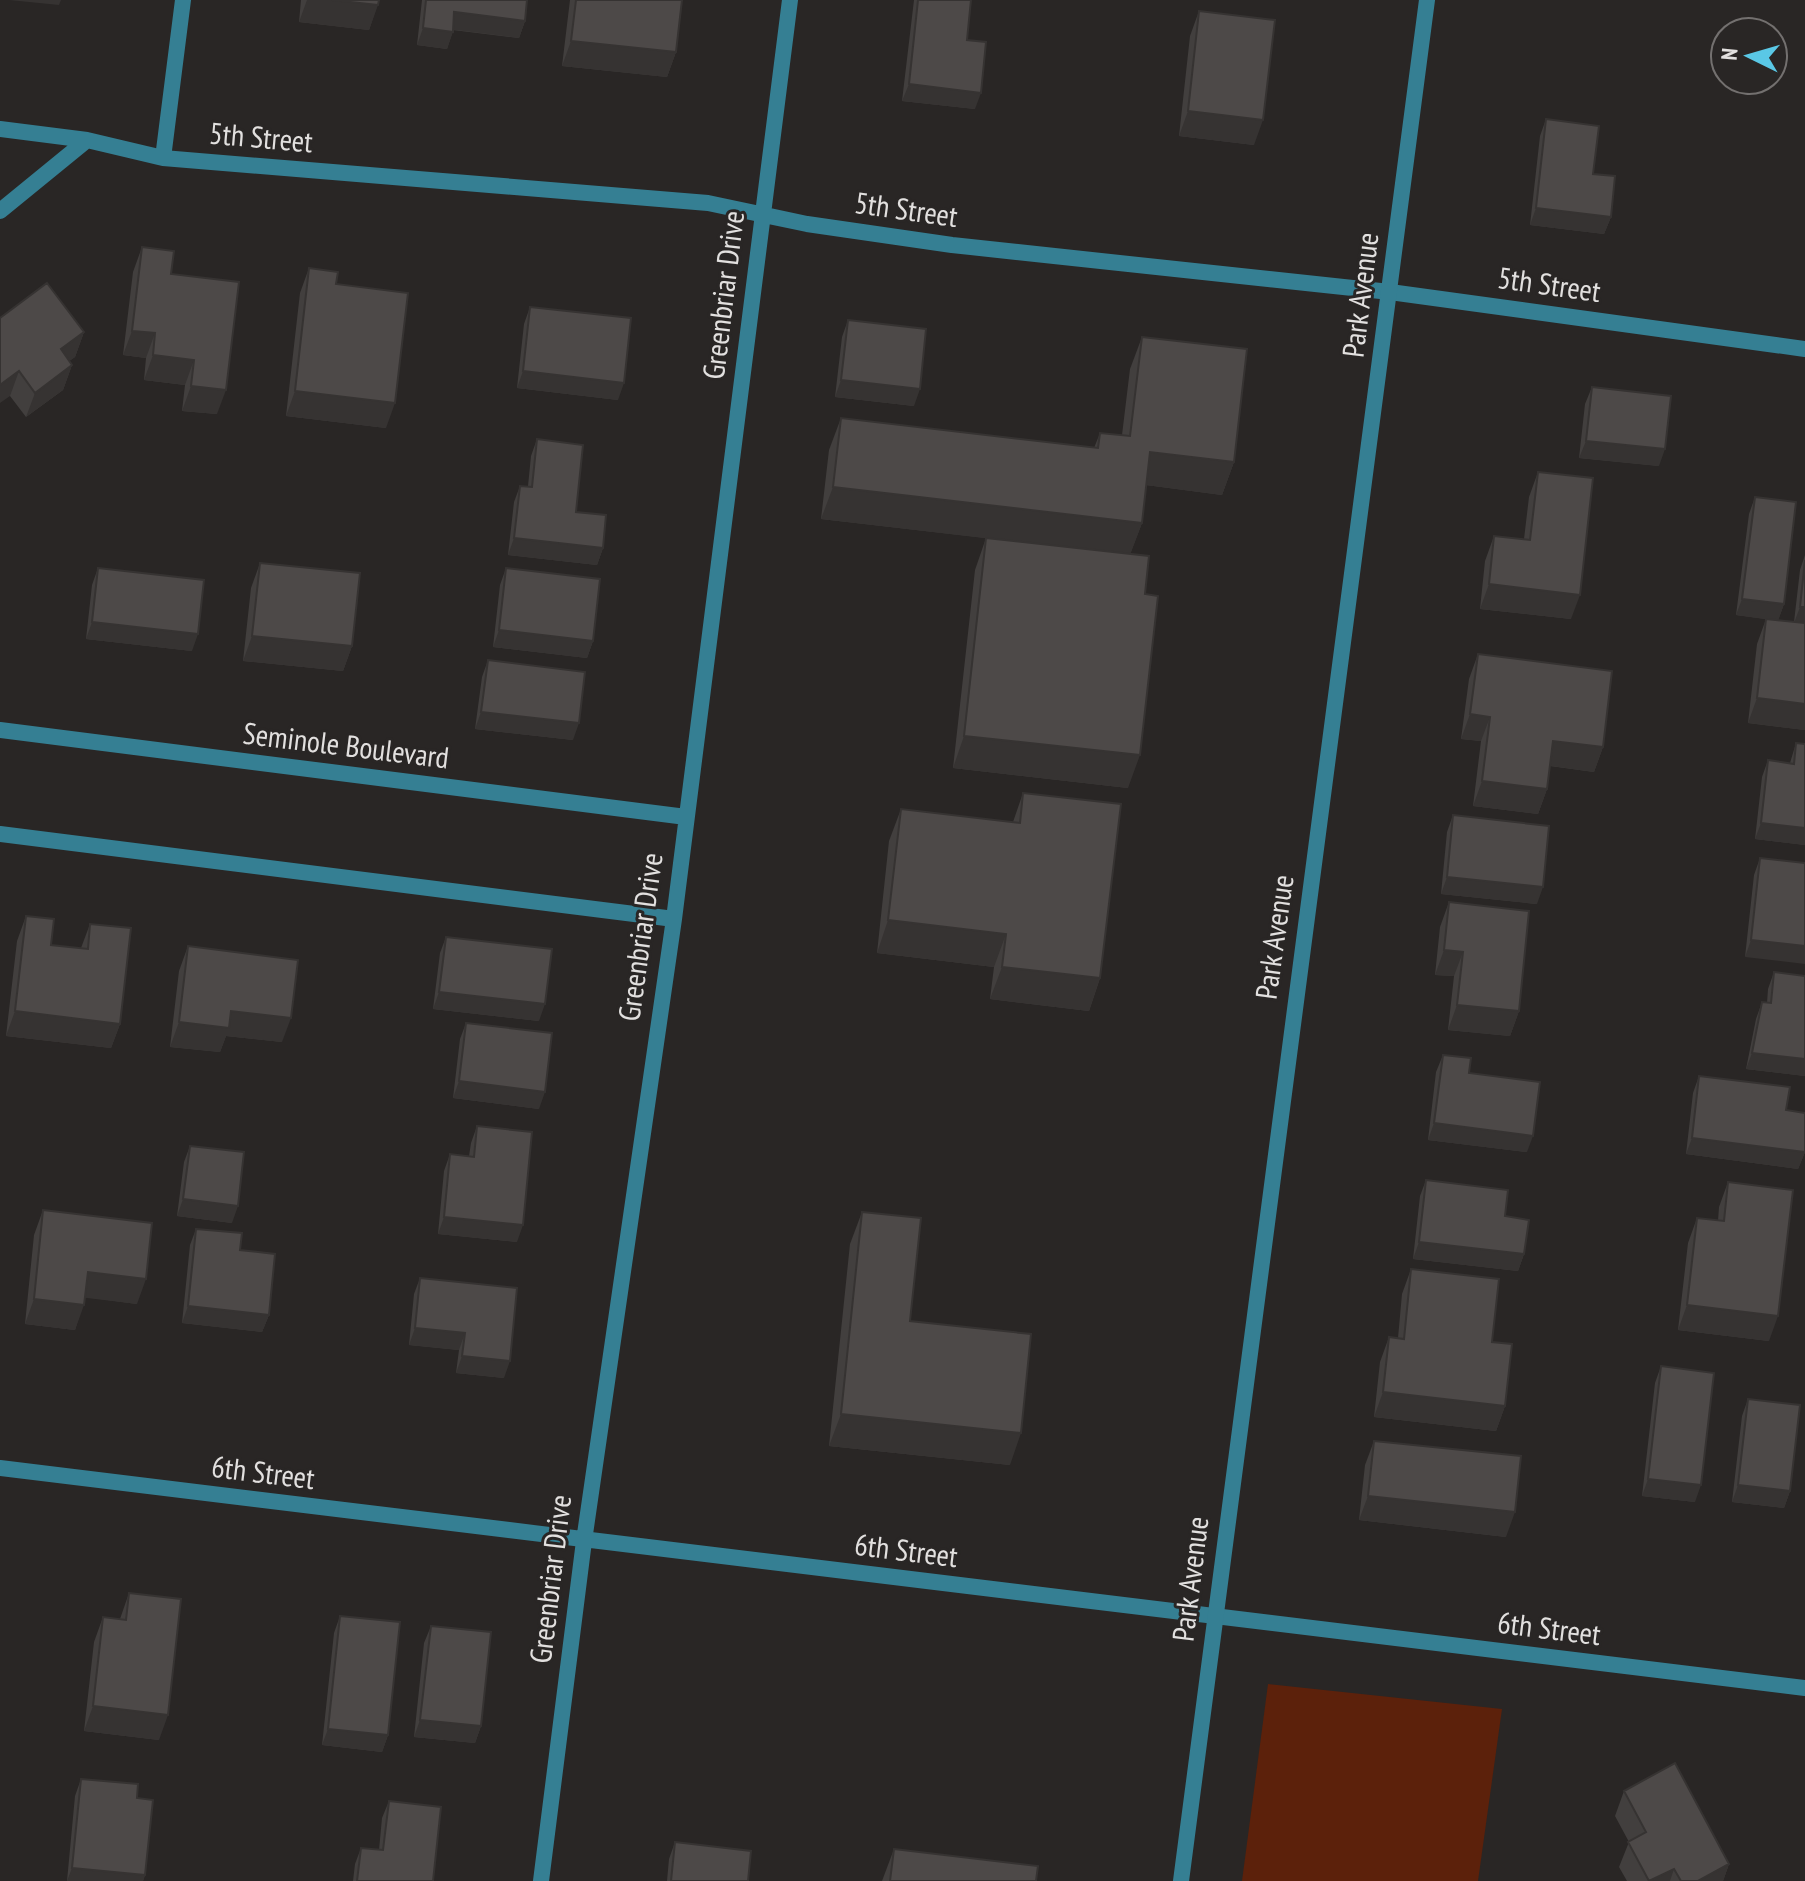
<svg xmlns="http://www.w3.org/2000/svg" width="1805" height="1881" font-family="'PT Sans Narrow',sans-serif">
	<style>
		.green { fill: #5c210b }
		.lines { fill: none; stroke-linecap: round; stroke-linejoin: round }
		.minor { stroke: #357f93; stroke-width: 16 }
		.tertiary { stroke: #357f93; stroke-width: 16 }
		.wall { fill: #423f3e }
		.shaded-wall { fill: #363332 }
		.building { fill: #4d4948; stroke: #363332; stroke-width: 2 }
		.labels { text-anchor: middle; stroke-width: 6; stroke-linejoin: round; paint-order: stroke }
		.street-label { font-size: 30px; fill: #e2e0df; stroke: #292625 }
	</style>
	<rect width="100%" height="100%" fill="#292625"/>
	<path class="green" d="M1268,1684L1502,1709L1478,1881H1242Z"/>
	<g class="lines">
		<path class="minor" d="M0,129L87,140L163,158L708,203L807,224L952,245L1390,292L1805,349
			M163,158L183,0
			M0,211L87,140
			M0,730L686,817
			M0,834L674,919
			M0,1468L1805,1688
			M541,1881L584,1541L674,919L790,0"/>
		<path class="tertiary" d="M1181,1881L1427,0"/>
	</g>
	<path class="wall" d="M301,0H379L369,30L299,22Z
		M422,0H527L525,21L519,38L453,30L447,49L417,45Z
		M570,0H682L676,52L667,77L562,66Z
		M914,0H971L967,40L975,109L902,101Z
		M1199,11L1254,145L1179,136L1190,36Z
		M1546,119L1593,174L1611,217L1604,234L1530,225L1540,136Z
		M142,247L171,274L217,414L182,411L185,385L144,380L146,358L123,355L133,272Z
		M309,268L336,284L386,428L286,416L300,293Z
		M530,307L618,400L517,388L524,324Z
		M0,318L84,332L75,357L69,361L72,365L63,390L26,417L10,396Z
		M848,320L914,406L835,397L842,337Z
		M1142,337L1234,462L1222,495L1146,485L1142,523L1130,554L1145,594L1128,788L953,768L975,570L986,538L821,519L829,450L841,418L1094,448L1100,433L1122,435L1130,369Z
		M1592,387L1659,466L1579,458L1585,404Z
		M537,439L576,512L603,548L597,565L508,555L514,502L520,486H528L531,456Z
		M1538,472L1571,619L1480,609L1485,561L1494,536L1524,539L1529,497Z
		M1755,497L1784,604L1778,620L1794,622L1800,570L1805,555V730L1748,723L1757,644L1766,619L1736,615L1749,514Z
		M260,563L352,646L343,671L243,661L251,588Z
		M98,568L192,651L86,639L92,585Z
		M506,568L593,641L587,658L493,647L500,585Z
		M1478,654L1603,747L1594,772L1550,766L1547,789L1538,814L1473,806L1481,741L1461,739L1469,679Z
		M488,660L573,740L475,729L482,677Z
		M1796,743L1805,744V845L1755,839L1762,777L1768,760L1790,763Z
		M1023,793L1100,978L1089,1011L990,999L994,967L877,953L889,841L901,809L1013,822Z
		M1453,815L1537,904L1441,894L1447,832Z
		M1760,858L1805,863L1745,957L1754,875Z
		M1449,902L1519,1011L1510,1036L1448,1030L1454,976L1435,975L1440,927Z
		M26,916L51,945L81,948L90,924L120,1024L111,1048L6,1036L17,941Z
		M446,937L539,1021L433,1009L440,953Z
		M188,946L282,1042L226,1036L220,1052L170,1047L179,971Z
		M1774,972L1805,976V1076L1746,1069L1756,1019L1762,1002L1767,1003L1768,989Z
		M466,1023L539,1109L453,1098L460,1039Z
		M1443,1055L1469,1073L1527,1152L1428,1140L1436,1072Z
		M1699,1076L1805,1152L1798,1169L1686,1154L1693,1093Z
		M477,1126L517,1242L438,1234L444,1171L450,1154L469,1156L471,1143Z
		M190,1146L232,1223L177,1216L184,1162Z
		M1426,1180L1524,1254L1518,1271L1413,1259L1420,1196Z
		M1728,1182L1769,1341L1678,1330L1688,1243L1697,1218L1718,1221L1719,1207Z
		M43,1210L137,1304L85,1297L75,1330L25,1324L34,1235Z
		M862,1212L910,1321L1010,1465L829,1446L850,1244Z
		M196,1229L240,1250L269,1315L262,1332L182,1323L190,1245Z
		M1411,1269L1492,1342L1505,1406L1496,1431L1374,1417L1380,1362L1389,1337L1398,1338L1402,1294Z
		M420,1278L504,1378L456,1373L459,1350L409,1345L414,1294Z
		M1661,1366L1695,1502L1642,1496L1655,1383Z
		M1748,1399L1790,1491L1784,1508L1732,1502L1742,1416Z
		M1374,1441L1506,1537L1359,1520L1365,1465Z
		M129,1593L159,1740L84,1731L94,1642L103,1617L120,1619Z
		M340,1616L388,1735L382,1752L322,1745L334,1633Z
		M431,1626L481,1726L475,1743L414,1737L424,1643Z
		M81,1779L137,1798L145,1875L143,1881H67L75,1796Z
		M1624,1791L1729,1864L1723,1881H1627L1619,1867L1629,1842L1615,1816Z
		M389,1801L433,1881H353L355,1864L361,1848L379,1850L382,1818Z
		M675,1842L748,1881H667L669,1859Z
		M894,1849L1036,1881H882Z"/>
	<path class="shaded-wall" d="M9,0H61L59,5Z
		M307,0H332L378,5L369,30L299,22Z
		M454,12L525,21L519,38L448,29Z
		M423,28L453,32L447,49L417,45Z
		M571,41L676,52L667,77L562,66Z
		M909,84L981,93L975,109L902,101Z
		M1188,111L1263,120L1254,145L1179,136Z
		M1536,208L1611,217L1604,234L1530,225Z
		M132,331L155,333L146,358L123,355Z
		M84,332L75,357L52,374L61,349Z
		M153,355L194,360L185,385L144,380Z
		M72,365L63,390L26,417L35,393Z
		M19,371L10,396L0,403V385Z
		M523,371L624,383L618,400L517,388Z
		M841,380L920,389L914,406L835,397Z
		M191,386L226,390L217,414L182,411Z
		M295,391L395,403L386,428L286,416Z
		M1586,441L1665,449L1659,466L1579,458Z
		M1150,452L1234,462L1222,495L1138,484Z
		M833,487L1142,523L1130,555L821,519Z
		M514,538L603,548L597,565L508,555Z
		M1489,584L1580,595L1571,619L1480,609Z
		M1742,599L1784,604L1778,621L1736,615Z
		M1800,607H1805V625L1794,623Z
		M92,622L198,634L192,651L86,639Z
		M499,630L593,641L587,658L493,647Z
		M252,636L352,646L343,671L243,661Z
		M1757,698L1805,704V730L1748,723Z
		M481,712L579,723L573,740L475,729Z
		M1470,714L1490,717L1481,741L1461,739Z
		M964,736L1140,755L1128,788L953,768Z
		M1553,741L1603,747L1594,772L1544,765Z
		M1482,781L1547,789L1538,814L1473,806Z
		M1761,823L1805,828V845L1755,839Z
		M1447,877L1543,887L1537,904L1441,894Z
		M888,920L1006,934L994,967L877,953Z
		M1751,940L1805,946V964L1745,957Z
		M1444,950L1463,952L1454,976L1435,975Z
		M1002,967L1100,978L1089,1011L990,999Z
		M439,992L545,1004L539,1021L433,1009Z
		M1457,1005L1519,1011L1510,1036L1448,1030Z
		M15,1011L120,1024L111,1048L6,1036Z
		M231,1011L291,1018L282,1042L226,1036L220,1052L170,1047L179,1022Z
		M1752,1053L1805,1059V1076L1746,1069Z
		M459,1081L545,1092L539,1109L453,1098Z
		M1434,1123L1533,1136L1527,1152L1428,1140Z
		M1692,1138L1805,1152L1798,1169L1686,1154Z
		M183,1199L238,1206L232,1223L177,1216Z
		M444,1217L523,1225L517,1242L438,1234Z
		M1419,1242L1524,1254L1518,1271L1413,1259Z
		M88,1272L146,1279L137,1304L79,1297Z
		M34,1299L84,1305L75,1330L25,1324Z
		M1687,1305L1778,1316L1769,1341L1678,1330Z
		M188,1306L269,1315L262,1332L182,1323Z
		M415,1328L465,1333L459,1350L409,1345Z
		M462,1356L510,1361L504,1378L456,1373Z
		M1383,1392L1505,1406L1496,1431L1374,1417Z
		M841,1414L1021,1433L1010,1465L829,1446Z
		M1648,1479L1701,1485L1695,1502L1642,1496Z
		M1738,1485L1790,1491L1784,1508L1732,1502Z
		M1368,1496L1515,1512L1506,1537L1359,1520Z
		M93,1706L168,1715L159,1740L84,1731Z
		M420,1720L481,1726L475,1743L414,1737Z
		M328,1729L388,1735L382,1752L322,1745Z
		M1729,1864L1723,1881H1698Z
		M72,1868L145,1875L143,1881H67Z
		M1674,1869L1670,1881H1651Z"/>
	<path class="building" d="M332,0H379L378,5Z
		M426,0H527L525,21L454,12L453,32L423,28Z
		M576,0H682L676,52L571,41Z
		M918,0H971L967,40L986,42L981,93L909,84Z
		M1199,11L1275,20L1263,120L1188,111Z
		M1546,119L1599,126L1593,174L1615,176L1611,217L1536,208Z
		M142,247L174,251L171,274L239,282L226,390L191,386L194,360L153,355L155,333L132,331Z
		M309,268L338,272L336,284L408,293L395,403L295,391Z
		M47,283L84,332L61,349L72,365L35,393L19,371L0,385V318Z
		M530,307L631,318L624,383L523,371Z
		M848,320L926,329L920,389L841,380Z
		M1142,337L1247,349L1234,462L1150,452L1142,523L833,487L841,418L1098,448L1100,433L1130,436Z
		M1592,387L1671,396L1665,449L1586,441Z
		M537,439L583,445L576,512L606,515L603,548L514,538L520,486L532,487Z
		M1538,472L1593,478L1580,595L1489,584L1494,536L1530,540Z
		M1755,497L1796,502L1784,604L1742,599Z
		M986,538L1149,556L1145,594L1158,596L1140,755L964,736Z
		M1805,560V607H1800Z
		M260,563L360,573L352,646L252,636Z
		M98,568L204,580L198,634L92,622Z
		M506,568L600,579L593,641L499,630Z
		M1766,619L1805,623V704L1757,698Z
		M1478,654L1612,671L1603,747L1553,741L1547,789L1482,781L1490,717L1470,714Z
		M488,660L585,672L579,723L481,712Z
		M1796,743L1805,744V828L1761,823L1768,760L1794,764Z
		M1023,793L1121,804L1100,978L1002,967L1006,934L888,920L901,809L1020,823Z
		M1453,815L1549,826L1543,887L1447,877Z
		M1760,858L1805,863V946L1751,940Z
		M1449,902L1529,911L1519,1011L1457,1005L1463,952L1444,950Z
		M26,916L54,919L51,945L88,949L90,924L131,928L120,1024L15,1011Z
		M446,937L552,949L545,1004L439,992Z
		M188,946L298,960L291,1018L231,1011L229,1028L179,1022Z
		M1774,972L1805,976V1059L1752,1053L1762,1002L1771,1003Z
		M466,1023L552,1033L545,1092L459,1081Z
		M1443,1055L1471,1058L1469,1073L1540,1082L1533,1136L1434,1123Z
		M1699,1076L1790,1087L1786,1110L1805,1113V1152L1692,1138Z
		M477,1126L532,1132L523,1225L444,1217L450,1154L474,1157Z
		M190,1146L244,1152L238,1206L183,1199Z
		M1426,1180L1508,1190L1505,1216L1529,1220L1524,1254L1419,1242Z
		M1728,1182L1793,1190L1778,1316L1687,1305L1697,1218L1724,1221Z
		M43,1210L152,1223L146,1279L88,1272L84,1305L34,1299Z
		M862,1212L921,1218L910,1321L1031,1334L1021,1433L841,1414Z
		M196,1229L242,1233L240,1250L275,1254L269,1315L188,1306Z
		M1411,1269L1499,1279L1492,1342L1512,1344L1505,1406L1383,1392L1389,1337L1404,1339Z
		M420,1278L517,1288L510,1361L462,1356L465,1333L415,1328Z
		M1661,1366L1714,1373L1701,1485L1648,1479Z
		M1748,1399L1800,1405L1790,1491L1738,1485Z
		M1374,1441L1521,1456L1515,1512L1368,1496Z
		M129,1593L181,1599L168,1715L93,1706L103,1617L126,1620Z
		M340,1616L400,1622L388,1735L328,1729Z
		M431,1626L491,1632L481,1726L420,1720Z
		M1675,1763L1729,1864L1698,1881H1681L1674,1869L1649,1881L1628,1842L1646,1832L1624,1791Z
		M81,1779L138,1784L137,1798L153,1800L145,1875L72,1868Z
		M389,1801L441,1807L433,1881H357L361,1848L383,1850Z
		M675,1842L751,1851L748,1881H671Z
		M894,1849L1038,1866L1036,1881H890Z"/>
	<g class="labels">
		<g class="street-label">
			<text transform="translate(261 138) rotate(5)" y="10">5th Street</text>
			<text transform="translate(906 210) rotate(8)" y="10">5th Street</text>
			<text transform="translate(1549 285) rotate(8)" y="10">5th Street</text>
			<text transform="translate(724 295) rotate(-83)" y="10">Greenbriar Drive</text>
			<text transform="translate(1361 295) rotate(-83)" y="10">Park Avenue</text>
			<text transform="translate(346 746) rotate(7)" y="10">Seminole Boulevard</text>
			<text transform="translate(641 937) rotate(-82)" y="10">Greenbriar Drive</text>
			<text transform="translate(1275 937) rotate(-82)" y="10">Park Avenue</text>
			<text transform="translate(263 1473) rotate(7)" y="10">6th Street</text>
			<text transform="translate(906 1551) rotate(7)" y="10">6th Street</text>
			<text transform="translate(551 1579) rotate(-83)" y="10">Greenbriar Drive</text>
			<text transform="translate(1191 1579) rotate(-83)" y="10">Park Avenue</text>
			<text transform="translate(1549 1629) rotate(7)" y="10">6th Street</text>
		</g>
	</g>
	<g transform="translate(1749 56) rotate(275)"><circle r="38" fill="#292625" stroke="#73706f" stroke-width="2"/>
	<path d="M0-6L14 30L0 20L-14 30Z" fill="#5ac8e6"/>
	<text y="-12" font-size="22" font-weight="bold" text-anchor="middle" fill="#e2e0df">N</text>
	</g>
</svg>
